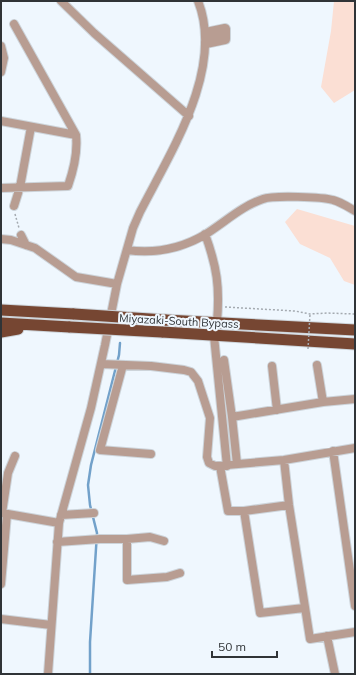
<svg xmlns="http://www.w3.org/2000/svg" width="356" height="675" font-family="Mulish,sans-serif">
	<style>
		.green { fill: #fbdfd4 }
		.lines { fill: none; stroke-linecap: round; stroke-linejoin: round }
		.stream { stroke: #72a1ca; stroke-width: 2.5 }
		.minor-casing { stroke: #cdd4da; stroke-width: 10 }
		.tertiary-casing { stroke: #cdd4da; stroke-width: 12 }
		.trunk-casing { stroke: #cdd4da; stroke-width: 13 }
		.path { stroke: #a4aab0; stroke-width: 1.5; stroke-dasharray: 2 2; stroke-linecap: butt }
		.minor { stroke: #b89d92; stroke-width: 8 }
		.tertiary { stroke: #b89d92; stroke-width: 10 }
		.trunk { stroke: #764632; stroke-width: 11 }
		.trunk-bridge-casing { stroke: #cdd4da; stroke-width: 13; stroke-linecap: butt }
		.path-bridge { stroke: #a4aab0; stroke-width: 1.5; stroke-dasharray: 2 2; stroke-linecap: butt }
		.trunk-bridge { stroke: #764632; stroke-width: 11 }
		.labels { text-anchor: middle; stroke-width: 4; stroke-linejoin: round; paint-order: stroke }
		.street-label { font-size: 11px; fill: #303437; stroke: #eff7fe }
	</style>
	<rect width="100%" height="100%" fill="#eff7fe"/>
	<path class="green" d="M334,1H355V90L334,103L321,87L331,31Z
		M297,209L355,226V285L344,281L330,258L300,244L285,222Z"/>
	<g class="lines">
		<path class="stream" d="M90,674V642L97,533L90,505L88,485L91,465L119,355L120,343"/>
		<defs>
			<path id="minor" d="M61,1L94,33L189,116
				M14,24L76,135
				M1,46L4,58L1,72
				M1,121L76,135C78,153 74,169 68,186L1,188
				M14,206L20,187L31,127
				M205,234C217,267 220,287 217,322
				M21,235L26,245
				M1,239L11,240L35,248L76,277L117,284
				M127,250C156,254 181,249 206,234C225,222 242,206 263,199C273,195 323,197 333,200C341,202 348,207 355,211
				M214,336L227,466
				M224,360L232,417L237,464
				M101,364L151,366L184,370L191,372L198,381L210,418L207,457L209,463L215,466L284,460L355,448
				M123,365L100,450L151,454
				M317,365L323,402
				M272,366L277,410
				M232,417L323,402L355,399
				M333,451L355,606
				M284,460L289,505L310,639L355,632
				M220,466L228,511H244L289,505
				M244,511L260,613L304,608
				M2,513L8,473L15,456
				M2,513L59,523
				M61,515L94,513
				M127,539V580L167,577L180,573
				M57,542L100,539H127L150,537L164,541
				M1,584L7,514
				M1,619L51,625
				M327,636L335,674
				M48,674L59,523L91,408L105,345L117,284L133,228L140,212C170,153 225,69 198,1"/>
			<path id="tertiary" d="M206,33L225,29V39L206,43"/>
			<path id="trunk" d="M1,310L74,314
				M165,320L355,330
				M1,323L70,327
				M1,332L18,329
				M162,332L355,344"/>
		</defs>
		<use href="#minor" class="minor-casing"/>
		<use href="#tertiary" class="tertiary-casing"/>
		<use href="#trunk" class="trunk-casing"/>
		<path class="path" d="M15,214L19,228
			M225,307L295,311L310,314L327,313L355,314"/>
		<use href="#minor" class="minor"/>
		<use href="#tertiary" class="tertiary"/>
		<use href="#trunk" class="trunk"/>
		<defs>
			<path id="trunk-bridge" d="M74,314L165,320
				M70,327L162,332"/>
		</defs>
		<use href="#trunk-bridge" class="trunk-bridge-casing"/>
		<path class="path-bridge" d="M308,349L310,314"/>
		<use href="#trunk-bridge" class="trunk-bridge"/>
	</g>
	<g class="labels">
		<g class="street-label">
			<text transform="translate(179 321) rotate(3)" y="4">Miyazaki-South Bypass</text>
		</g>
	</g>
	<rect width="356" height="675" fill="none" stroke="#303437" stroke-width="4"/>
	<path d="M212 651v6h65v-6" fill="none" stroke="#303437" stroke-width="2"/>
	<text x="218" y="651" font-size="12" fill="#303437" stroke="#eff7fe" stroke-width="3" paint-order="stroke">50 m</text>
</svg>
